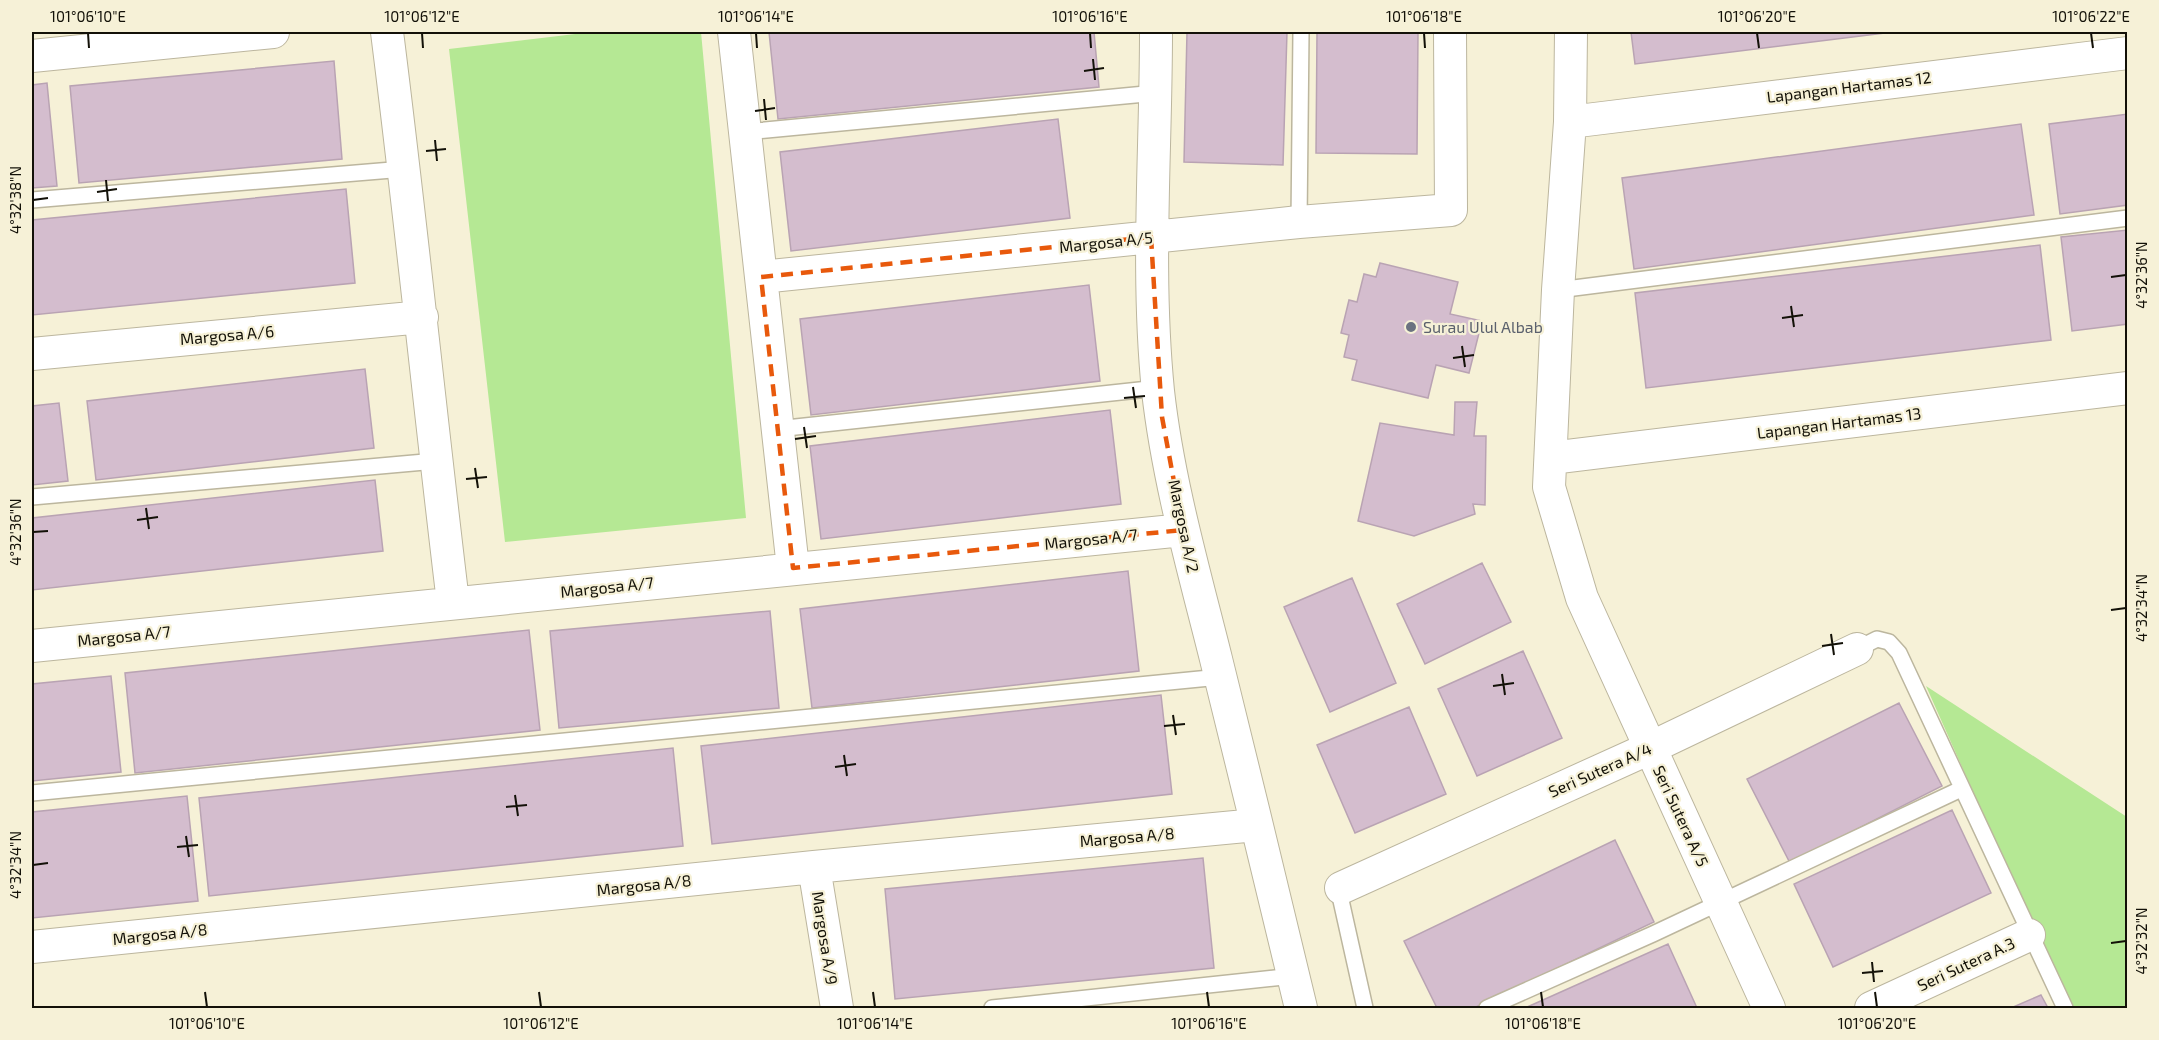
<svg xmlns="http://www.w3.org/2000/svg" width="2159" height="1040" font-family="'Exo 2',sans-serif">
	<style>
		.green { fill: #b5e894 }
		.building { fill: #d4bdce; stroke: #b9a3b3; stroke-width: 1.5 }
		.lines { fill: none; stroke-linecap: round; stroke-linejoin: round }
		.service-casing { stroke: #bcb69e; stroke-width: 18 }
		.minor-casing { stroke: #bcb69e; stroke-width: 34 }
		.service { stroke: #fff; stroke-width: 15 }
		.minor { stroke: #fff; stroke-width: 32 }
		.marked { fill: none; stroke: #e8590c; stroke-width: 4.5; stroke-dasharray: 12 8; stroke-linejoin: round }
		.ticks { fill: none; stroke: #131108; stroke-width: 2 }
		.worship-dot { fill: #6b7280; stroke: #f6f1d7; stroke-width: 2 }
		.labels { text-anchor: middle; stroke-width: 4.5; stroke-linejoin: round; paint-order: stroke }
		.street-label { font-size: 16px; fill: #131108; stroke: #f6f1d7 }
		.worship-label { font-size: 16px; fill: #5b616d; stroke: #f6f1d7; text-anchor: start }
		.neatline { fill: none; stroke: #131108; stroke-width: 2 }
		.ticks-label { font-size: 15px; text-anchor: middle; fill: #131108 }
	</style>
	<rect width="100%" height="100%" fill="#f6f1d7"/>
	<path class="green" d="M592,32H701L746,518L505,542L449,49Z
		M1926,686L2127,817V1008H2069Z"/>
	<path class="building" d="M769,32H1094L1099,87L778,119Z
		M1187,32H1287L1283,165L1184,162Z
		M1317,32H1418L1417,154L1316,153Z
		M1631,32H1893L1635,64Z
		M334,61L342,159L79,183L70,86Z
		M47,83L57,186L32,188V85Z
		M2128,114V205L2060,214L2049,124Z
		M1058,119L1070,218L791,251L780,152Z
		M2021,124L2034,215L1634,269L1622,178Z
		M346,189L355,283L32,315V220Z
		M2128,230V324L2072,331L2061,237Z
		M2040,245L2051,340L1646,388L1635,293Z
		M1380,263L1458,282L1450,314L1482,321L1469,373L1436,365L1428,398L1352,380L1357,360L1344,357L1349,335L1341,333L1349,300L1357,302L1364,274L1376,277Z
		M1089,285L1100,381L811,415L800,319Z
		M365,369L374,448L96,480L87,401Z
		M1455,402H1477L1474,436H1486L1485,505L1473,504L1475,514L1414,536L1358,521L1380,423L1454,435Z
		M59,403L68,481L32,485V406Z
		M1110,410L1121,504L821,539L810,446Z
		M375,480L383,551L32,590V518Z
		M1482,563L1511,622L1425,664L1397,604Z
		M1128,571L1139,671L812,708L800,609Z
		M1352,578L1396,683L1330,712L1284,607Z
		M770,611L779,708L559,728L550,631Z
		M529,630L540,730L135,773L125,673Z
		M1523,651L1562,738L1477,776L1438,689Z
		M111,676L121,772L32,781V684Z
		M1161,695L1172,794L712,844L701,746Z
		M1899,703L1942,786L1790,863L1747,779Z
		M1409,707L1446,794L1355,833L1317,745Z
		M673,748L683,846L209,896L199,798Z
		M187,796L198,901L32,918V812Z
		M1952,810L1991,893L1833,967L1794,884Z
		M1615,840L1654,922L1474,1008H1437L1404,941Z
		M1203,858L1214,968L895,999L885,889Z
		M1668,944L1697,1008H1525Z
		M2041,995L2048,1008H2011Z"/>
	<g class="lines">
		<defs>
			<path id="service" d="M745,132L1156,93
				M32,200L404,169
				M1299,222L1301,32
				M1558,290L2128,218
				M777,429L1158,388
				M32,497L436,461
				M1857,649L1877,639L1889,642L1899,653L2065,1008
				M32,793L1220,677
				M1341,888L1340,896L1365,1008
				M992,1008L1293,976
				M1487,1008L1653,934L1961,789"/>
			<path id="minor" d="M387,32C411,221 430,412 453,602
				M734,32L793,568
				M1156,32C1156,151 1146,271 1158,391C1168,481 1194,571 1216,659C1245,775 1273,892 1301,1008
				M1571,32L1570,122L1558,290L1549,487L1582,598L1769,1008
				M32,56L273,32
				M1570,122L2128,53
				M761,277L1299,222L1451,210L1450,32
				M32,354L422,317
				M1551,458L2128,388
				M32,646L1183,530
				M814,867L837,1008
				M1341,888L1650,748L1857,649
				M32,947L814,867L1256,825
				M1871,1008L2029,935"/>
		</defs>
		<use href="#service" class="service-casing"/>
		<use href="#minor" class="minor-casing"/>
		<use href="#service" class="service"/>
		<use href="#minor" class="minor"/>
	</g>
	<path class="marked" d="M1151,237L1162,417L1183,530L793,568L761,277Z"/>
	<path class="ticks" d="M88,33L89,48M422,33L423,48M756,33L757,48M1090,33L1091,48M1424,33L1425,48M1757,33L1759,48M2091,33L2093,48M1093,59L1095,80M1084,71L1104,68M764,99L766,120M755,111L775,108M435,140L437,161M426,151L446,149M106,180L108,201M97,192L117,189M33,200L48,198M2111,277L2126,275M1791,306L1794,327M1782,318L1803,315M1462,346L1465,367M1453,358L1474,355M1133,387L1136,408M1124,398L1145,396M804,427L807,448M795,439L816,436M475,468L478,488M466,479L487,477M146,508L149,529M137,520L158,517M33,532L48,531M2111,610L2126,608M1831,634L1834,655M1822,646L1843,643M1502,674L1505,695M1493,686L1514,683M1173,715L1176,735M1164,726L1185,724M844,755L847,776M835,767L856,764M515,795L518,816M506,807L527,805M186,836L189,857M177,847L198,845M33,865L48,863M2111,943L2126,941M1872,962L1874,982M1862,973L1883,971M205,992L207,1007M539,992L541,1007M873,992L875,1007M1207,992L1209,1007M1541,992L1543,1007M1875,992L1877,1007"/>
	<circle class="worship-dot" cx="1411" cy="327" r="6"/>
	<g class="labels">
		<g class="street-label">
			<text transform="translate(1849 87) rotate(-7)" y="6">Lapangan Hartamas 12</text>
			<text transform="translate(1106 242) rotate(-6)" y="6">Margosa A/5</text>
			<text transform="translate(227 335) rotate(-5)" y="6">Margosa A/6</text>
			<text transform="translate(1839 423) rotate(-7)" y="6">Lapangan Hartamas 13</text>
			<text transform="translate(1184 526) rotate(78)" y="6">Margosa A/2</text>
			<text transform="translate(1091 539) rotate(-6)" y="6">Margosa A/7</text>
			<text transform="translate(607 587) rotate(-6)" y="6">Margosa A/7</text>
			<text transform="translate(124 636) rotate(-6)" y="6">Margosa A/7</text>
			<text transform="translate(1600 770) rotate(-24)" y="6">Seri Sutera A/4</text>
			<text transform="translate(1681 816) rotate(65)" y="6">Seri Sutera A/5</text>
			<text transform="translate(1127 837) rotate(-5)" y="6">Margosa A/8</text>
			<text transform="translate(644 885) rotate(-6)" y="6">Margosa A/8</text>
			<text transform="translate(160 934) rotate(-6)" y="6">Margosa A/8</text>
			<text transform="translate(825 938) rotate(81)" y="6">Margosa A/9</text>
			<text transform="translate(1966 964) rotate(-25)" y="6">Seri Sutera A.3</text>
		</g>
		<g class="worship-label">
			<text x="1423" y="333">Surau Ulul Albab</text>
		</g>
	</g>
	<rect width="2159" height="1040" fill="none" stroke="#f6f1d7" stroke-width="66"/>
	<rect x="33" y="33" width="2093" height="974" class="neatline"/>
	<g class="ticks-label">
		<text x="88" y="22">101°06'10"E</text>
		<text x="422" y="22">101°06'12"E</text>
		<text x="756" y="22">101°06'14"E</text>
		<text x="1090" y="22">101°06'16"E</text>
		<text x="1424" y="22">101°06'18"E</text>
		<text x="1757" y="22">101°06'20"E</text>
		<text x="2091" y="22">101°06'22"E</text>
		<text transform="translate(16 200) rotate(-90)" y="5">4°32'38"N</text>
		<text transform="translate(2142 275) rotate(-90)" y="5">4°32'36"N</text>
		<text transform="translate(16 532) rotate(-90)" y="5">4°32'36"N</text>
		<text transform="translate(2142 608) rotate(-90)" y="5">4°32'34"N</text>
		<text transform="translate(16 865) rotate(-90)" y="5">4°32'34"N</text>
		<text transform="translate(2142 941) rotate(-90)" y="5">4°32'32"N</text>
		<text x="207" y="1029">101°06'10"E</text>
		<text x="541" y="1029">101°06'12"E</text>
		<text x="875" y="1029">101°06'14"E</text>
		<text x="1209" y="1029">101°06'16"E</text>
		<text x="1543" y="1029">101°06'18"E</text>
		<text x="1877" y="1029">101°06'20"E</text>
	</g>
</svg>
